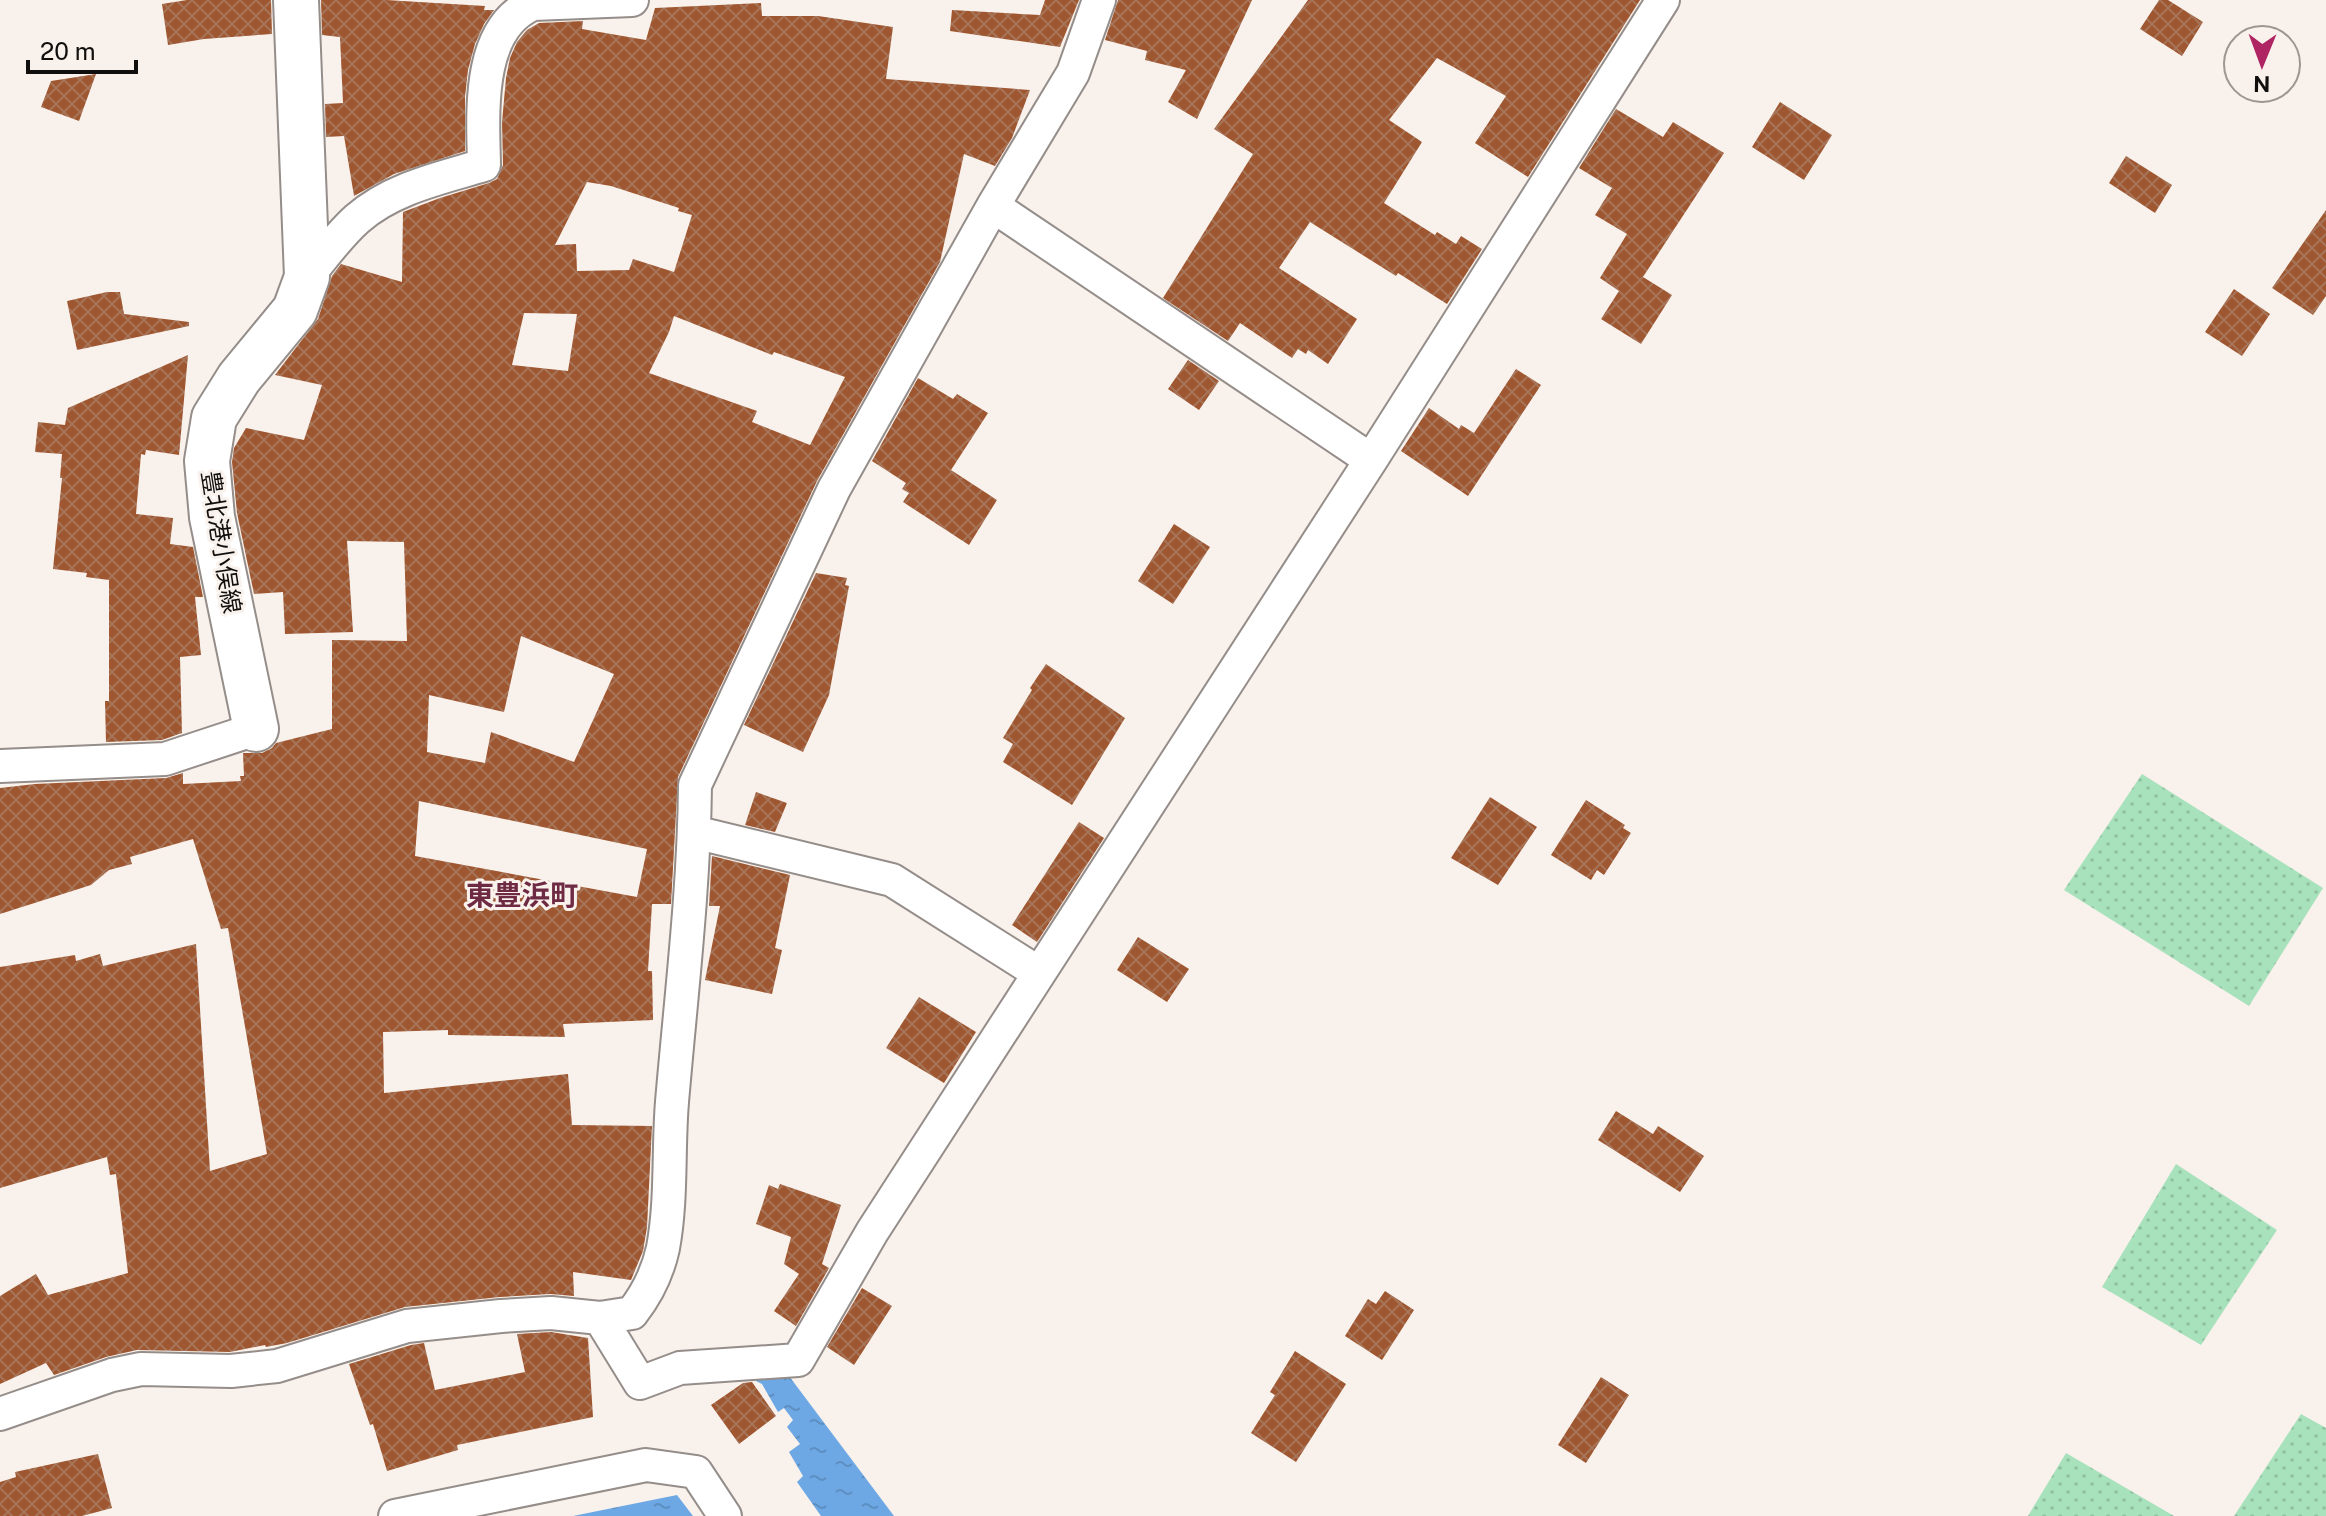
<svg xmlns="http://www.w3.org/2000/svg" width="2326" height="1516" font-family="'Public Sans','Noto Sans JP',sans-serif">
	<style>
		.grass { fill: url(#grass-dots) }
		.water { fill: url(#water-ripples) }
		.building { fill: url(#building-cross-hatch); fill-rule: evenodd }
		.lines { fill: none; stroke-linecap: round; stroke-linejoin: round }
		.minor-casing { stroke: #948d89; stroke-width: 36 }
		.secondary-casing { stroke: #948d89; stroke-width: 48 }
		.minor { stroke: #fff; stroke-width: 32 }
		.secondary { stroke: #fff; stroke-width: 44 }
		.labels { text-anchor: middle; stroke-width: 6; stroke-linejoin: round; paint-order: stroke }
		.street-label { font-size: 24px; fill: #110f0d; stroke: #f9f1ec }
		.quarter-label { font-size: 28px; font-weight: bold; fill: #6e2a43; stroke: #f9f1ec }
	</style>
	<defs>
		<pattern id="grass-dots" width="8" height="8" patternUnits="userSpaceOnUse" patternTransform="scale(2)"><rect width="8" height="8" fill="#a8e2bc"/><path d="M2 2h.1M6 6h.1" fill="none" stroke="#90c1a0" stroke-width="1.8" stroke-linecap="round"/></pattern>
		<pattern id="water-ripples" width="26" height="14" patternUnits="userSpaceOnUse" patternTransform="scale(2)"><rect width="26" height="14" fill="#6da8e4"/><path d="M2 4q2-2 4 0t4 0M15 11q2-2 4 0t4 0" fill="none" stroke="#5d8fc2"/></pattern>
		<pattern id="building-cross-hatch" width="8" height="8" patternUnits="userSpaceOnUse" patternTransform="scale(2)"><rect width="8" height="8" fill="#9e5730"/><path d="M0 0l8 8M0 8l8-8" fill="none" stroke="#a67458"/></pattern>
	</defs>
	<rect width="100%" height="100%" fill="#f9f1ec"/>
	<path class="grass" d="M2142,774L2323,888L2249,1006L2064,890Z
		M2176,1164L2277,1230L2201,1345L2102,1287Z
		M2301,1414L2326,1428V1516H2234Z
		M2066,1453L2174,1516H2028Z"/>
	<path class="water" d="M786,1372L894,1516H821L797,1482L803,1476L789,1452L800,1444L787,1427L793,1420L784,1408L778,1412L762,1384L752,1379L768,1374Z
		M677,1495L693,1516H573Z"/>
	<path class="building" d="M187,0H271L272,34L204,39L168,45L162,4Z
		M321,0H386L485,6L484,10H494L484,24L475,44L468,70L465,97V151L394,174L354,196L344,136L326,137L325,104L343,103L340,37L322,35Z
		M1045,0H1079L1060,47L950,31L952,10L1040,15Z
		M1118,0H1252L1197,119L1168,102L1186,70L1145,60L1147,51L1105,40Z
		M1308,0H1640L1528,177L1475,143L1506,96L1437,58L1389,120L1422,142L1384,203L1435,235L1437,232L1456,244L1461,236L1482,249L1447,304L1398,273L1396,276L1310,222L1279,268L1357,319L1328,364L1308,350L1306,354L1298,349L1292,358L1240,323L1228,341L1163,298L1253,154L1214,129Z
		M2159,0H2168L2203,22L2182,56L2140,29Z
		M761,3L762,16H818L893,27L886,79L1030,90L1012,138L995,166L964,154L940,262L817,481L678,777L671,904H652L648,971H652L653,1020L563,1024L565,1037L448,1035V1030L383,1032L384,1093L568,1074L572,1125L652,1126L647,1227L643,1251L631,1280L573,1272L574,1296L550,1294L500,1297L405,1307L287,1343L266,1347L265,1345L230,1352L137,1350L106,1357L54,1375L46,1363L0,1384V1296L36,1274L48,1295L128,1273L116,1174L110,1175L107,1157L0,1188V967L75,955L76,961L100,954L103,966L196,944L210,1171L267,1154L228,928L221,929L193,839L130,857L132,864L109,870L91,885L0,914V788L35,784L166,778L183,773V784L241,781L240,776H244L243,753H262L272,748L276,743L332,729V640L407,641L404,542L347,541L353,632L285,634L283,592L254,594L237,513L232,462L234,448L246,428L304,440L322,385L275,375L318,319L332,276L341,264L402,282L403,212L440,198L489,183L497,179L503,165L502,122L506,78L510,58L517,42L527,30L539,23L583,21L582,29L646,40L655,8ZM587,182L611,186L679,208L678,211L692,215L674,272L633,259L629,270L577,271L576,244L555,245ZM524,313L577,314L568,371L512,365ZM674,316L772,355L774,352L845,377L810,445L752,422L757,411L649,373L669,332ZM521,636L614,674L574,762L491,732L485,763L427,752L429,695L504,712ZM419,801L647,849L637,897L415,856Z
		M96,74L79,121L41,107L51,81Z
		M1780,102L1832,135L1804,180L1752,147Z
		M1616,109L1663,137L1673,122L1724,153L1643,277L1672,295L1641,344L1601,319L1619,291L1600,278L1627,234L1595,215L1612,188L1579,168Z
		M2126,156L2172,185L2155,213L2109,183Z
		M2326,210V296L2313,315L2272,288Z
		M2234,289L2270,314L2242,356L2205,332Z
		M107,292H120L124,314L189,322V326L77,350L67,301Z
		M188,355L179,455L146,450L145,455L141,454L136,514L173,518L170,544L193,547L203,597H195L201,655L180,657L182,733L162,740L106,742L105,701H109V580L86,577L87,573L53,569L62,478H60L62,454L35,452L38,422L65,425L68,408Z
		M1188,360L1219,381L1199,410L1168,389Z
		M1516,369L1541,385L1468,496L1401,451L1429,408L1459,429L1461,425L1474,433Z
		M918,378L953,399L957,394L988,413L951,470L997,500L969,545L903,502L909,493L902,489L906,483L872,461Z
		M1174,524L1210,547L1173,604L1138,581Z
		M816,573L847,578L845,585L849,586L829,695L803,752L744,725Z
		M1046,664L1125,718L1072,805L1003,762L1013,744L1003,738L1032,690L1030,688Z
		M756,792L787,803L775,832L745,825Z
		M1490,797L1537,827L1498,885L1451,858Z
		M1586,800L1625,825L1623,828L1631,833L1604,875L1597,870L1591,880L1551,855Z
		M1079,822L1104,838L1037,942L1012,925Z
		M712,856L790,875L775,948L782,950L772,994L705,980L720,906H709Z
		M1138,937L1189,969L1167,1002L1117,970Z
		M919,997L976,1032L944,1083L886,1048Z
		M1616,1111L1653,1134L1658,1126L1704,1156L1680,1192L1598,1140Z
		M780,1184L841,1205L822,1264L829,1268L796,1326L774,1311L799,1274L784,1264L791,1237L756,1224L769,1185L778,1189Z
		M862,1288L892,1306L854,1365L827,1347Z
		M1385,1291L1414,1310L1382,1360L1345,1336L1368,1299L1376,1304Z
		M551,1332L588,1338L593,1417L457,1445L458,1450L387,1471L373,1424L370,1425L349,1364L411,1345L424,1343L435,1390L525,1372L517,1334Z
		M1295,1351L1346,1384L1296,1462L1251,1433L1275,1395L1270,1392Z
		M1601,1377L1629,1395L1586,1463L1558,1445Z
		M752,1382L776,1416L739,1444L711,1405L743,1383Z
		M98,1454L112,1508L82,1516H0V1482L16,1477L15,1472Z"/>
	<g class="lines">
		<defs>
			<path id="minor" d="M993,206L1371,460
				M307,277C323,257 338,236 357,219C392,188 441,178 484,165C483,114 476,28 533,4L632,0
				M0,766L165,759L256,729
				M694,832L892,880L1039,973
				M600,1318L640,1383L680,1368L798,1360L872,1232L1371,460L1663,0
				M0,1414L112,1375L141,1369L231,1371L277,1366L407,1326L501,1316L551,1313L600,1318L632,1313C647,1294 658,1271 663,1248C672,1199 668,1150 672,1102C681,996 694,891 695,785L834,489L993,206L1073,73L1099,0
				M395,1516L646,1465L696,1472L725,1516"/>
			<path id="secondary" d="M256,729L212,517L207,461L214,418L239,378L295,310L307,277L296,0"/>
		</defs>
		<use href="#minor" class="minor-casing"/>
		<use href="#secondary" class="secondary-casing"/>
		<use href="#minor" class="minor"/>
		<use href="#secondary" class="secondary"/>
	</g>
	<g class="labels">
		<g class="street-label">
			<text transform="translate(221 542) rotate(81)" y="8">豊北港小俣線</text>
		</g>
		<g class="quarter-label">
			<text x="522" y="905">東豊浜町</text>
		</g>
	</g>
	<g transform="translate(2262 64) rotate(181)"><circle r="38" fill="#f9f1ec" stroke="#9c9793" stroke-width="2"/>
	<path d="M0-6L14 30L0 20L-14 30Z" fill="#af2462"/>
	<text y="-12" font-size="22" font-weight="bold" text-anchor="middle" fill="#110f0d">N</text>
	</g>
	<path d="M28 60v12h108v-12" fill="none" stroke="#110f0d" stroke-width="4"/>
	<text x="40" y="60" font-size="24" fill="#110f0d" stroke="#f9f1ec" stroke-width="6" paint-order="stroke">20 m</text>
</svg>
